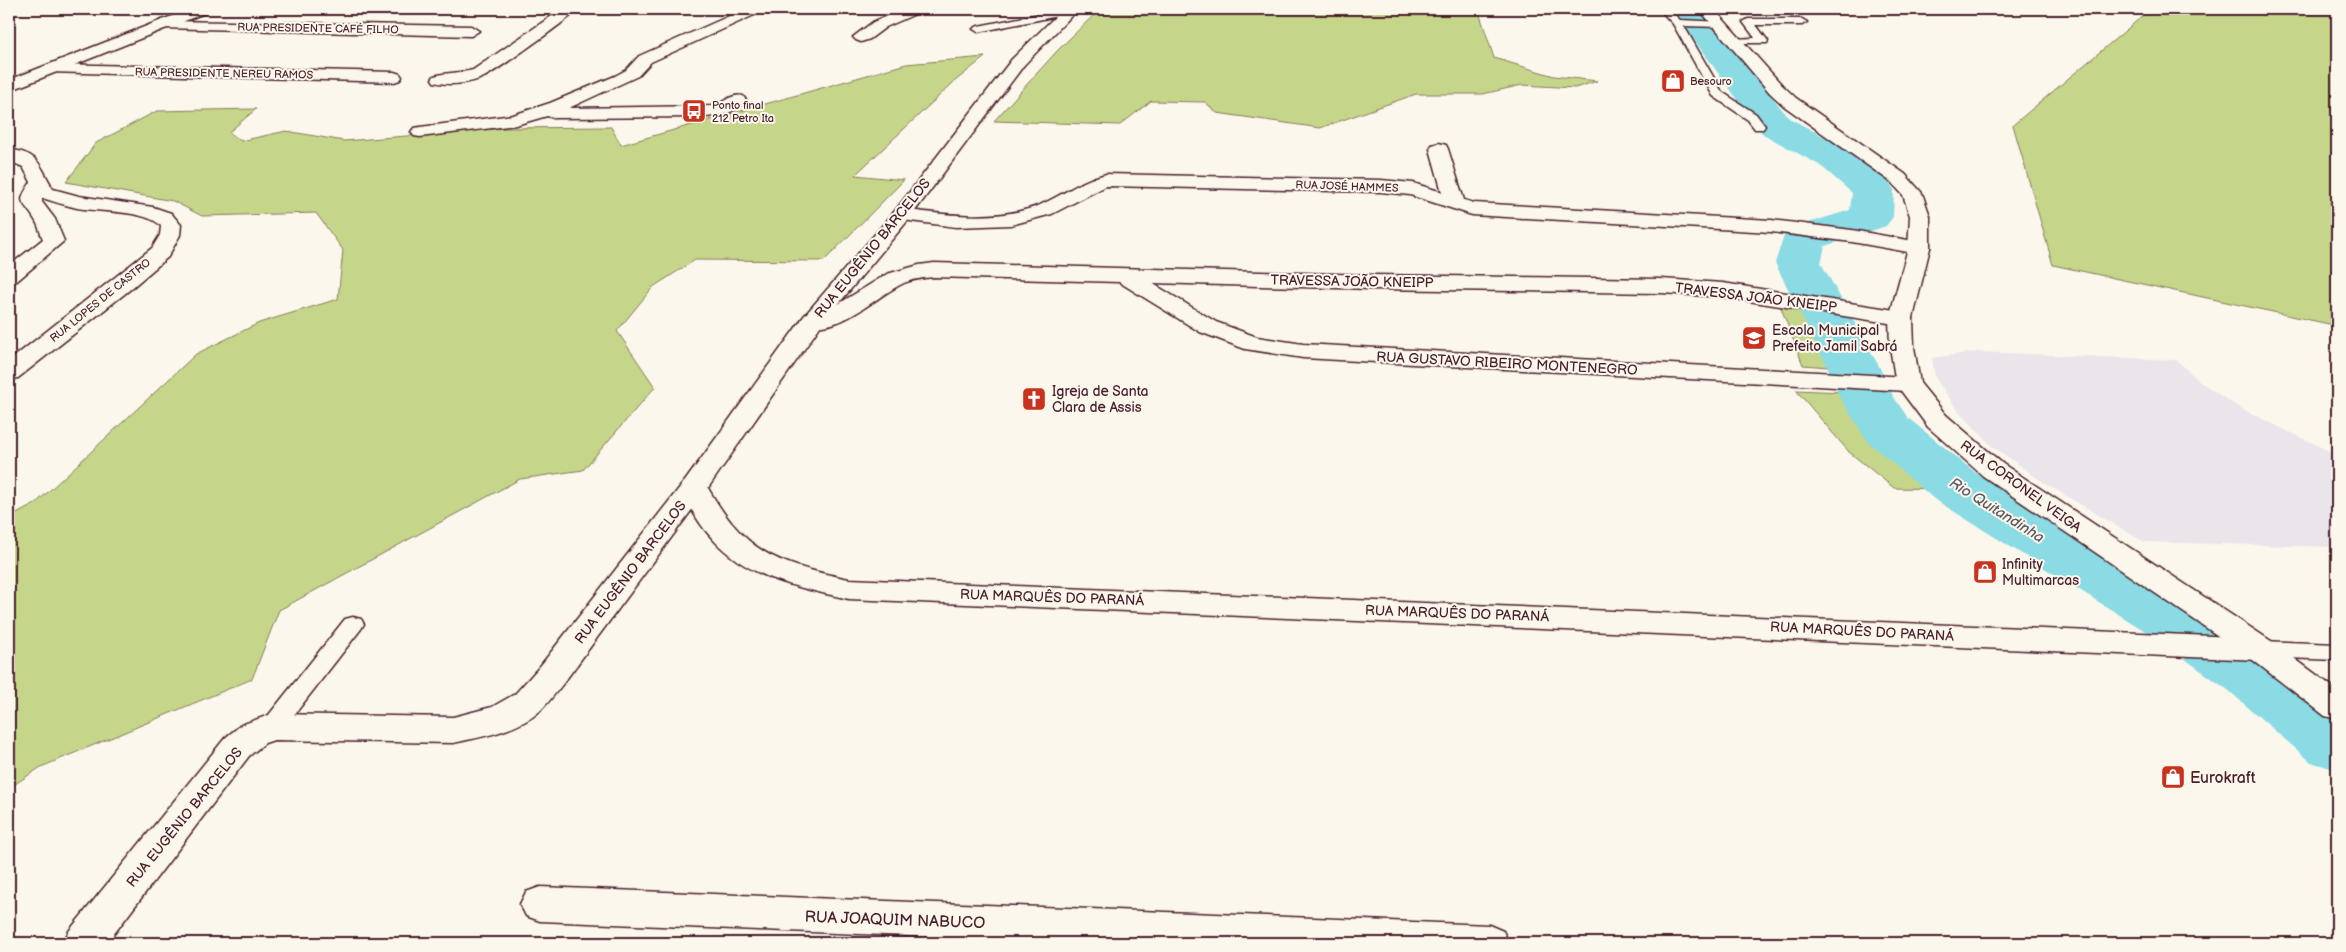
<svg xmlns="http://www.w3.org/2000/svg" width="2346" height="952" font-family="'Balsamiq Sans',sans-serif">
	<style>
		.built { fill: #eae4eb }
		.green { fill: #c5d68a; stroke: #887a5a }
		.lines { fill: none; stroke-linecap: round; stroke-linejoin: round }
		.river { fill: #8adbe4; fill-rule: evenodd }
		.service-casing { stroke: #4a1f2b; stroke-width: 3 }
		.minor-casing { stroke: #4a1f2b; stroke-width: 3 }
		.tertiary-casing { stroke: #4a1f2b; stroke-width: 3 }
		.secondary-casing { stroke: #4a1f2b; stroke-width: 3 }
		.service { fill: #fbf7ec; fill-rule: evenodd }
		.minor { fill: #fbf7ec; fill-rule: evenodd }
		.tertiary { fill: #fbf7ec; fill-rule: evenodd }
		.secondary { fill: #fbf7ec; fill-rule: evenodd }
		.labels { text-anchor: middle; stroke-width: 4; stroke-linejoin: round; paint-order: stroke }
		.far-street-label { font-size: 11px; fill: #4a1f2b; stroke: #fbf7ec }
		.far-poi-label { font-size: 11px; fill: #4a1f2b; stroke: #fbf7ec; text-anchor: start }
		.street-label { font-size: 14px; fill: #4a1f2b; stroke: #fbf7ec }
		.poi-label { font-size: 14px; fill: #4a1f2b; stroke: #fbf7ec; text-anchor: start }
		.water-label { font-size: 15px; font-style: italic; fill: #5d5762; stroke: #fbf7ec }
		.near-poi-label { font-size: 16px; fill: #4a1f2b; stroke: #fbf7ec; text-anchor: start }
		.near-street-label { font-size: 16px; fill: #4a1f2b; stroke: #fbf7ec }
	</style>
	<rect width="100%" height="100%" fill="#fbf7ec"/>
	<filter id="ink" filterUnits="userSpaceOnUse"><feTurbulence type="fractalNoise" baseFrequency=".02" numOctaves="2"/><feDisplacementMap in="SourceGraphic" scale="10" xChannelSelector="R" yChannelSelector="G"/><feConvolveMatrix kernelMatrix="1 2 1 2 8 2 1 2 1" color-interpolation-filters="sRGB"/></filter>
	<g filter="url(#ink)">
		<path class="built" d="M1977,352L2176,360L2203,384L2238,407L2337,455V547L2144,542L2046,484L1992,446L1956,408L1935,377L1932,358Z"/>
		<path class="green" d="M1100,9H1478L1494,58L1554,76L1597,81L1575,88L1522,85L1483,94H1416L1320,128L1217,113L1205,102L1151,101L1120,125L994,121L1057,51Z
			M2151,9H2337V328L2329,324L2053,265L2013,125Z
			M985,57L955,81L855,175L904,180L824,261L695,260L653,287L617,331L655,387L583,470L520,479L279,610L252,679L41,767L9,788V518L35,504L196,354L259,323L338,299L343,250L316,213L202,216L173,201L66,182L96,143L157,111L256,109L229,132L241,141L286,131L344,141L506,128L611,127L621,145L906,64Z
			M1780,305L1815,309L1841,368L1803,365Z
			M1796,390L1843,392L1859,417L1877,436L1946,489L1894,488L1849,452Z"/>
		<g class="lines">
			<path class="river" d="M1671,9H1702L1789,118L1849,150L1888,181L1894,190L1893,217L1886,226L1825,246L1821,263L1880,368L1893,396L1908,418L1976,473L2198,602L2278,654L2337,702V770L2311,762L2228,690L2150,634L1934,499L1868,442L1839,396L1828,368L1775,263L1783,238L1789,229L1850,210L1852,193L1821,166L1763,134Z"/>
			<defs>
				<path id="service" d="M1064,9H1072L1073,11L1068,14L978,32L973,29L978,26Z
					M1659,9H1669L1680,20L1724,22L1725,24L1720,27L1684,26L1722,92L1756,114L1765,126L1763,129H1755L1748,120L1713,96L1673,24Z
					M1748,19H1802L1807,22L1802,25H1756L1768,41L1767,43H1731V39L1755,38L1743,22Z
					M353,617L361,619L364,624L361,629L280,733L272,736L264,733L260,727L264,721L345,619Z
					M2260,641L2337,644V660L2260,657L2252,654L2249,649L2252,644Z"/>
				<path id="minor" d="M562,9H578C572,17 495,72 484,77C470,84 449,86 434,82L432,79L434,76C447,72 460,73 473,70Z
					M745,9H763L761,12L651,62L638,76L569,108L712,106C724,104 730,93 743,96L746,100C737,113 720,116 706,117L554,118L547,116L516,125L420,137L414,136L411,132L414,128L420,127L513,115L550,103L615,76L626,70L639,56Z
					M903,9H922L920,12L886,27L870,39L861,42L856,40L853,37L873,22Z
					M165,21L471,26L479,31L471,36L160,28L158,25L160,22Z
					M55,64L394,72L400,74L402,77L400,80L394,82L49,72L47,69L49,66Z
					M1439,143L1446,145L1448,149L1464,200L1474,203L1771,220L1852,230L1919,242L1926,244L1930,248L1926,252L1919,254L1852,242L1771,232L1472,215L1410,195L1381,192L1106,186L1052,214L1011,225L956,227L895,219L892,215L895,211L902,209C947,215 997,222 1040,205C1063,195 1081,180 1106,174L1381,180L1413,183L1442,192L1430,149L1432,145Z
					M40,177L47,179L50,183L42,196V202L55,219L64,241L17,281L9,283V266L43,239C40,233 39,226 35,220C22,198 15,205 33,179Z
					M934,263L1372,275L1661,279L1723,283L1901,311L1909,313L1913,318L1909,323L1901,325L1723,297L1661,293L1372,289L1152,283L1216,322L1257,337L1303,344L1908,377L1917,379L1920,384L1917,389L1908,391L1303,358L1245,349L1200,332L1119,282L934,277C923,278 913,279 904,283C874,297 841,334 805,325L801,320L805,315L835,306L887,274L919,265Z
					M694,480L704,482L708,488L565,681C557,691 549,702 540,711C518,731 481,737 453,743L274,740L265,743L249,756L107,943H63L69,931L225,738L241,725L272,714L453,717L492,707L515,694L541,665L684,482Z
					M540,887L1489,925L1503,931L1509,943H1079L540,921L526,916L520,904L526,892Z"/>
				<path id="tertiary" d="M190,9H209L207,12L9,91V80Z
					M1063,9H1078L1024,65L909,219L821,325L708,488C746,554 777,564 849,579L2260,638L2271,641L2276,649L2271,657L2260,660L849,599C799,588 746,578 711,537C698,523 689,505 680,488L805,315L895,211L1012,59Z
					M9,149C40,154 39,164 53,189L79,196L153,207L171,213L181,225L180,235L168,257L127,292L18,378L9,380V361L152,248L160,235L161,226C147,210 98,212 77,208C64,205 52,201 39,197L23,167L9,161Z"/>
				<path id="secondary" d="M1699,9H1714L1782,85L1796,98L1905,174L1922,193L1930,216V248L1913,318L1914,347L1920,383L1946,415L2003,464L2271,641L2337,690V719L2325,716L2249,657L1983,476L1928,427L1896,384L1890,347L1889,318L1908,248L1910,216L1903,195L1891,182L1784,106L1770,93Z"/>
			</defs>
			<use href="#service" class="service-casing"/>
			<use href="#minor" class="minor-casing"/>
			<use href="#tertiary" class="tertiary-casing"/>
			<use href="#secondary" class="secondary-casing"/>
			<use href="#service" class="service"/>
			<use href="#minor" class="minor"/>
			<use href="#tertiary" class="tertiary"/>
			<use href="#secondary" class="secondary"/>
		</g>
	</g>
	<defs>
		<symbol id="shop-square" viewBox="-11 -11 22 22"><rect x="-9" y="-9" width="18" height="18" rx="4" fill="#c8321e" stroke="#fbf7ec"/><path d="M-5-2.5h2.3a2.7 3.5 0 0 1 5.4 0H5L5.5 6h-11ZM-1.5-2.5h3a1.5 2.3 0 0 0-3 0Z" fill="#fff"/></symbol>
		<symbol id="bus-square" viewBox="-11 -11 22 22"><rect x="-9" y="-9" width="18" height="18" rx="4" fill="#c8321e" stroke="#fbf7ec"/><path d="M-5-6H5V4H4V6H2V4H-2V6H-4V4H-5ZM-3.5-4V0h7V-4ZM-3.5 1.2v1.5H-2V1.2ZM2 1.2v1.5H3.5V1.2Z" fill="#fff"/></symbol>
		<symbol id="school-square" viewBox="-11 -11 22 22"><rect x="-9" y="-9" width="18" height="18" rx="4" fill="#c8321e" stroke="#fbf7ec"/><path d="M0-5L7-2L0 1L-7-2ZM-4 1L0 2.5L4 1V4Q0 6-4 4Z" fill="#fff"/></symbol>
		<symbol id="church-square" viewBox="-11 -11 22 22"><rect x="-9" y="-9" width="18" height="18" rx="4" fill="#c8321e" stroke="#fbf7ec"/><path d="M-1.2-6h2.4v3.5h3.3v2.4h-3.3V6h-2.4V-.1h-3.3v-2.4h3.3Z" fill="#fff"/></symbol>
	</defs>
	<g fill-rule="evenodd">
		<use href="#shop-square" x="1659" y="67" width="28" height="28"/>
		<use href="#bus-square" x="680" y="97" width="28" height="28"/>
		<use href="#school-square" x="1740" y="324" width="28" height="28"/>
		<use href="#church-square" x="1020" y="385" width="28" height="28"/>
		<use href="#shop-square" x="1971" y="558" width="28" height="28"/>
		<use href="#shop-square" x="2159" y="763" width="28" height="28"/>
	</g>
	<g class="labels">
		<g class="far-street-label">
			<text transform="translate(318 28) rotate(1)" y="4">RUA PRESIDENTE CAFÉ FILHO</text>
			<text transform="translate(224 73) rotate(1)" y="4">RUA PRESIDENTE NEREU RAMOS</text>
			<text transform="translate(1347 186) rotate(2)" y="4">RUA JOSÉ HAMMES</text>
			<text transform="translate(100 300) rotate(-39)" y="4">RUA LOPES DE CASTRO</text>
		</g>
		<g class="far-poi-label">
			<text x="1690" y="85">Besouro</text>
			<text x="712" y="109">Ponto final<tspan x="712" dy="13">212 Petro Ita</tspan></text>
		</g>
		<g class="street-label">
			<text transform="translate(872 248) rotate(-51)" y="5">RUA EUGÊNIO BARCELOS</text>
			<text transform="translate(1352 281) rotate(1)" y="5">TRAVESSA JOÃO KNEIPP</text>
			<text transform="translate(1756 297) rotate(7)" y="5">TRAVESSA JOÃO KNEIPP</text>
			<text transform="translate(1507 363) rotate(3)" y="5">RUA GUSTAVO RIBEIRO MONTENEGRO</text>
			<text transform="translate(2021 486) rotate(36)" y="5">RUA CORONEL VEIGA</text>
			<text transform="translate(630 572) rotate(-53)" y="5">RUA EUGÊNIO BARCELOS</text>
			<text transform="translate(1052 597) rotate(2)" y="5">RUA MARQUÊS DO PARANÁ</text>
			<text transform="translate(1457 613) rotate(2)" y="5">RUA MARQUÊS DO PARANÁ</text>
			<text transform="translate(1862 631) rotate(3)" y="5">RUA MARQUÊS DO PARANÁ</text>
			<text transform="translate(184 817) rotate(-51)" y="5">RUA EUGÊNIO BARCELOS</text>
		</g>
		<g class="poi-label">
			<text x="1772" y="335">Escola Municipal<tspan x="1772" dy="16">Prefeito Jamil Sabrá</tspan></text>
			<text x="1052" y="396">Igreja de Santa<tspan x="1052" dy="16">Clara de Assis</tspan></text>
			<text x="2002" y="569">Infinity<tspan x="2002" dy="16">Multimarcas</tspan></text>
		</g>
		<g class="water-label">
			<text transform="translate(1997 510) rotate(32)" y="5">Rio Quitandinha</text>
		</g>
		<g class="near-poi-label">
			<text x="2190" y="783">Eurokraft</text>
		</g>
		<g class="near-street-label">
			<text transform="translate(895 919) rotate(2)" y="6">RUA JOAQUIM NABUCO</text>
		</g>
	</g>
	<rect width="2346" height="952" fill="none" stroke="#fbf7ec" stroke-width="30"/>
	<rect x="15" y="15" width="2316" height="922" fill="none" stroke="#4a1f2b" stroke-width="2" filter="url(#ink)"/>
</svg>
